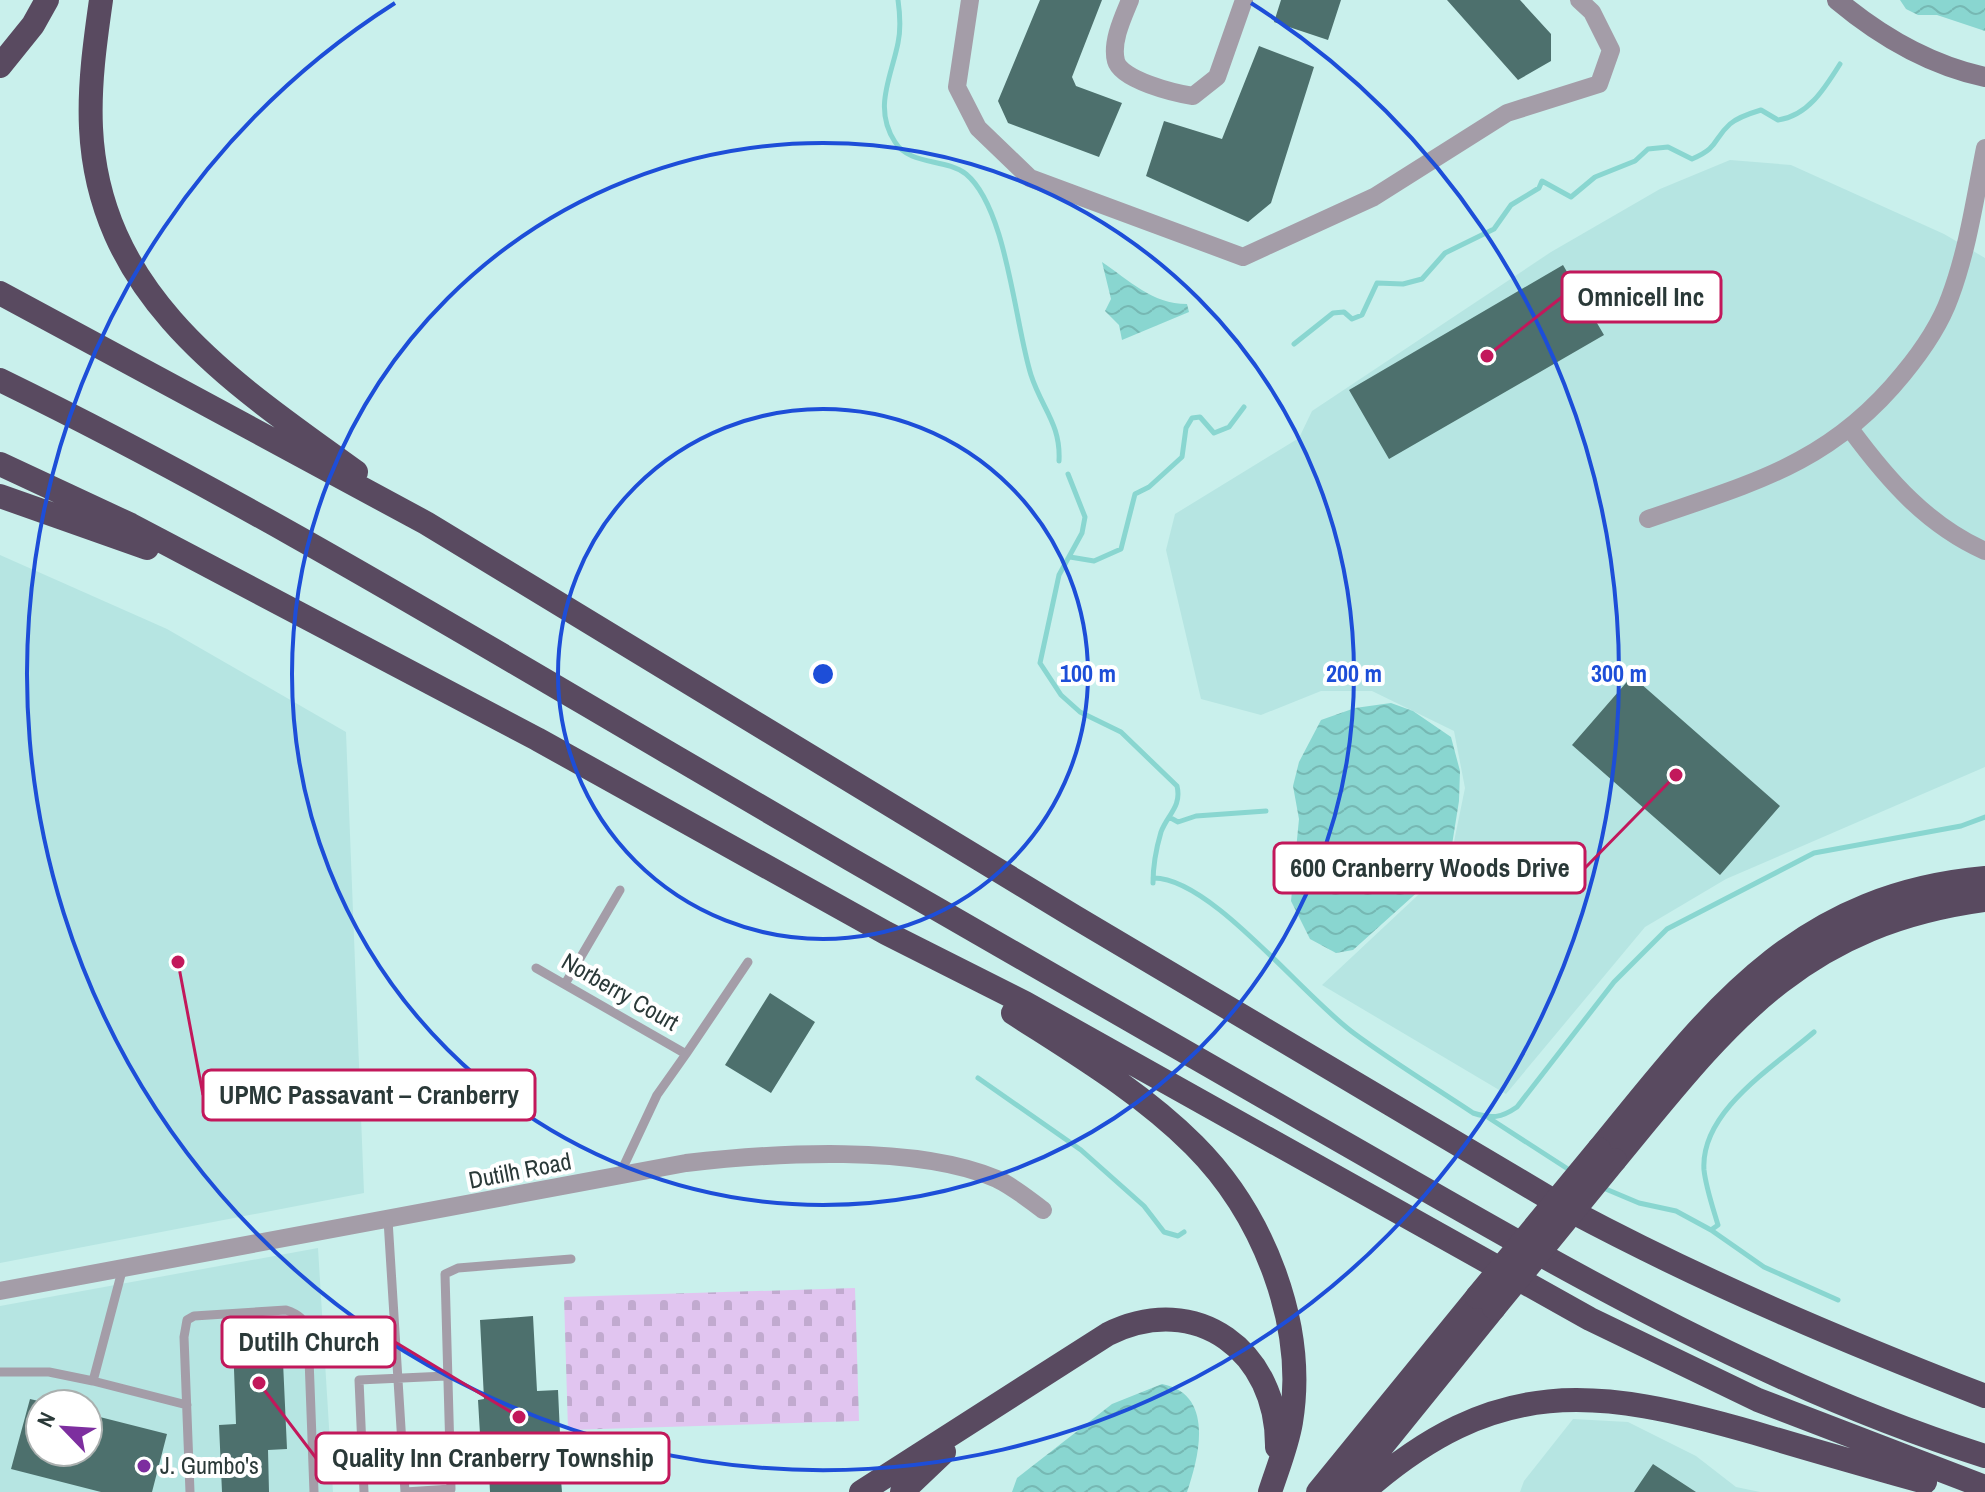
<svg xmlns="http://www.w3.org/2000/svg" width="1985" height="1492" font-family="'Archivo Narrow',sans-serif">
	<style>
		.built { fill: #b6e5e2; fill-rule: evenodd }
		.cemetery { fill: url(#cemetery-stones) }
		.water { fill: url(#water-waves) }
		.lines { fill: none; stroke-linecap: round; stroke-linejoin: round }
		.stream { stroke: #89d6d0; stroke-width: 5 }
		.building { fill: #4d706d }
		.lane { stroke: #a49da8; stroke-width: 9 }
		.street { stroke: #a49da8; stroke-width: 18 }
		.secondary { stroke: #847989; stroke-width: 20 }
		.highway { stroke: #594a60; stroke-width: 24 }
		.highway-bridge { stroke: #594a60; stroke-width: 24 }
		.ring { fill: none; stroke: #1d4ed8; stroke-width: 4 }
		.poi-dot { fill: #7d2e9f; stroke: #fff; stroke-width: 3 }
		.labels { text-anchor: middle; stroke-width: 8; stroke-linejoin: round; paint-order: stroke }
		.street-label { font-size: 24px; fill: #2a3938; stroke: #fff }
		.poi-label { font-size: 24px; fill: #2a3938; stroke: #fff; text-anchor: start }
		.centre { fill: #1d4ed8; stroke: #fff; stroke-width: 4 }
		.ring-label { font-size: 24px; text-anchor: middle; font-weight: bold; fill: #1d4ed8; stroke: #fff; stroke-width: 8; stroke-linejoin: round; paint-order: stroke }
		.leader { fill: none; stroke: #c2185b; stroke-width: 3 }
		.callout-dot { fill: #c2185b; stroke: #fff; stroke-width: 3 }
		.callout { fill: #fff; stroke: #c2185b; stroke-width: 3 }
		.callout-label { font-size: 26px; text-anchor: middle; font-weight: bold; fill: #2a3938 }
	</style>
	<defs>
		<pattern id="cemetery-stones" width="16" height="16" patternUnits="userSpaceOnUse" patternTransform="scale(2)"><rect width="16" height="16" fill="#e1c5f0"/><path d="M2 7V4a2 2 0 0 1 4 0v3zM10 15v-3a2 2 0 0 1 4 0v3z" fill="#c1aacf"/></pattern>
		<pattern id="water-waves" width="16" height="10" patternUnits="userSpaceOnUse" patternTransform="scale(2)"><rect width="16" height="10" fill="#89d6d0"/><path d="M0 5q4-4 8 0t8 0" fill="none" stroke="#76b8b3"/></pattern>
	</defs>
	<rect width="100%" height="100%" fill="#c9f0ec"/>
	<path class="built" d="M1730,160L1791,165L1944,234L1985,258V767L1726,879L1645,927L1506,1094L1322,985L1449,866L1465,788L1454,731L1372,691H1321L1261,715L1201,699L1166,550L1175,514L1299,438L1312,411L1551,252L1660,189Z
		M0,555L167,629L346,732L364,1193L0,1263Z
		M318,1248L333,1492H0V1306ZM40,1404H88V1452H40Z
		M1573,1419L1628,1422L1696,1456L1736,1487L1760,1492H1520L1524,1481Z"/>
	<path class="cemetery" d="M855,1288L859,1421L568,1430L564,1297Z"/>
	<path class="water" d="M1900,0H1985V31L1937,15H1918L1906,9Z
		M1102,262C1129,280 1152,304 1187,304L1189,312L1122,340L1119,325L1105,311L1111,299Z
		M1391,703L1413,711L1451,737L1460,771L1459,801L1451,851L1441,871L1353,950L1336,953L1310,939L1291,901L1299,819L1293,786L1299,762L1321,720L1355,708Z
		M1162,1384C1214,1394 1200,1454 1187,1492H1012L1017,1478L1112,1404Z"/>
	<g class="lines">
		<path class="stream" d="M898,0C900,14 901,29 898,43C891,78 873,108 895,142C910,166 945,158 966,174C1007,208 1015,325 1031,375C1042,409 1061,424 1059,461
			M1294,344L1333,313L1344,312L1352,319L1362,315L1377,283L1403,284L1422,279L1445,253L1494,229L1511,205L1539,188L1542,181L1571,197L1595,177L1635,161L1648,149L1668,147L1692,159C1720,147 1712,140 1730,124C1738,117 1751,113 1761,110L1778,120C1808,116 1825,88 1840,64
			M1068,474L1085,517L1082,533L1059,575L1040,663L1061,695L1080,712L1121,732L1177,786C1182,807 1167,815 1161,832C1156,849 1153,865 1153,883
			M1070,557L1094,561L1121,549L1135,494L1149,487L1182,457L1186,428L1192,418L1200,417L1214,433L1229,427L1244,407
			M1169,817L1178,822L1196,816L1266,811
			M1153,878C1211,877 1304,998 1355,1034C1393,1062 1434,1087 1473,1113C1492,1119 1501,1118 1517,1107L1614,982L1667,929L1814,853L1961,826L1985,817
			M978,1078L1081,1150L1144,1206L1164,1232L1178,1236L1184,1232
			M1489,1118L1571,1171
			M1601,1187L1639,1203L1676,1211L1711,1230L1718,1225C1713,1208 1706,1188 1704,1170C1700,1111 1775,1066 1814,1032
			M1711,1230L1764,1267L1838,1300"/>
	</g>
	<path class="building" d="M1040,0H1102L1072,77L1076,86L1122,103L1099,157L1008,123L998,101Z
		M1281,0H1341L1328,40L1274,22Z
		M1447,0H1520L1551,34V61L1518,80Z
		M1259,46L1314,67L1271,203L1248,222L1146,176L1164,121L1222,139Z
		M1563,265L1604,335L1389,459L1349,390Z
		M1632,676L1780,806L1720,875L1572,745Z
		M770,993L815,1022L771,1093L725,1065Z
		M533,1316L537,1391L558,1390L560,1434L537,1435L539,1481L561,1480L562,1492H490L487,1433L480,1434L478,1400L484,1399L480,1320Z
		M282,1340L287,1449L268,1450L269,1492H222L219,1425L236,1424L233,1342Z
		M30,1399L47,1403L40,1404V1452H88V1414L167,1434L152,1492H101L11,1469Z
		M1653,1464L1696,1492H1634Z"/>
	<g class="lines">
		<path class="lane" d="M536,968L686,1054L657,1095L619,1176
			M565,984L620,890
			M686,1054L748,962
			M388,1220L405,1492L451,1489L445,1274L458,1268L571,1259
			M122,1271L93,1381L187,1405
			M0,1372H49L93,1381
			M190,1492L184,1337L187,1320L194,1316L286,1310C298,1314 305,1319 308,1332L314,1492
			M364,1492L359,1380L446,1376"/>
		<path class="street" d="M970,0L957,87L978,128L1030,178L1243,257L1374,197L1507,113L1599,84L1611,50L1592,12L1579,0
			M1130,0C1123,17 1111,42 1116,61C1121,80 1174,93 1193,96L1217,77L1244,0
			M1851,430C1888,480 1927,525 1985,551
			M1648,519C1752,483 1830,464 1903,374C1922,351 1940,325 1950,297C1968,249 1975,198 1985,148
			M0,1291L686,1163C773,1153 916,1144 997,1179C1014,1187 1028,1199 1043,1210"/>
		<path class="secondary" d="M1837,0C1880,36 1930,65 1985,77"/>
		<path class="highway" d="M101,0C95,42 89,85 91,128C99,297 233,383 356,472
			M0,66L33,25L47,0
			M0,293L426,523L1075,917L1569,1210C1706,1283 1841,1340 1985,1396
			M0,380C232,493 452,626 674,756C883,879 1093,1000 1304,1120C1524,1245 1742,1379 1985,1456
			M0,464L131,525L537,739L886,933L1025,1003L1590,1319L1758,1400L1985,1487
			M0,496L147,548
			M1013,1013C1075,1053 1141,1092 1194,1145C1263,1214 1307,1324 1291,1422C1287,1446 1277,1470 1270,1492
			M1599,1149C1710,1013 1794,895 1985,878
			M1615,1160C1726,1025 1799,925 1985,900
			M861,1492L1108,1334C1197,1290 1278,1352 1277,1447
			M902,1492L944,1452
			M1318,1492L1477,1297
			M1345,1492L1494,1308
			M1363,1492C1496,1375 1595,1387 1755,1433C1811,1450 1868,1466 1925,1482"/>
		<path class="highway-bridge" d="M1477,1297L1599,1149
			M1494,1308L1615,1160"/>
	</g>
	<g class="ring">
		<circle cx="823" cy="674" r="265"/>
		<circle cx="823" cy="674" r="531"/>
		<path d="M1251 3A796 796 0 1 1 395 3"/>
	</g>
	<circle class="poi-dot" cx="144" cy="1466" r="8"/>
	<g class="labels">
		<g class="street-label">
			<text transform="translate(620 992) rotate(30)" y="8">Norberry Court</text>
			<text transform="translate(520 1171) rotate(-11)" y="8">Dutilh Road</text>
		</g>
		<g class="poi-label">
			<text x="160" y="1474">J. Gumbo's</text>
		</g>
	</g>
	<circle cx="823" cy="674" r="12" class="centre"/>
	<g class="ring-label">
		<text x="1088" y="682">100 m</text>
		<text x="1354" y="682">200 m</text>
		<text x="1619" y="682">300 m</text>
	</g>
	<path class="leader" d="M1487 356L1562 297M1676 775L1585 868M178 962L203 1095M519 1417L395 1342M259 1383L316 1458"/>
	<g class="callout-dot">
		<circle cx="1487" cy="356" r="8"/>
		<circle cx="1676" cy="775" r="8"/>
		<circle cx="178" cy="962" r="8"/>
		<circle cx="519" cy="1417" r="8"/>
		<circle cx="259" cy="1383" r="8"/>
	</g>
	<g class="callout">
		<rect x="1562" y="272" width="159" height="50" rx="8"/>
		<rect x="1274" y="843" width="311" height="50" rx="8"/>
		<rect x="203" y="1070" width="332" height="50" rx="8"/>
		<rect x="222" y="1317" width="173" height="50" rx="8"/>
		<rect x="316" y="1433" width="353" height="50" rx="8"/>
	</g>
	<g class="callout-label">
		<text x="1641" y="306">Omnicell Inc</text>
		<text x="1430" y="877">600 Cranberry Woods Drive</text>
		<text x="369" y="1104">UPMC Passavant – Cranberry</text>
		<text x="309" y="1351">Dutilh Church</text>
		<text x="493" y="1467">Quality Inn Cranberry Township</text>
	</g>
	<g transform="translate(64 1428) rotate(295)"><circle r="38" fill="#ffffff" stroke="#aab0af" stroke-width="2"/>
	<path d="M0-6L14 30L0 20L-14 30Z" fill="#7d2e9f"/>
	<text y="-12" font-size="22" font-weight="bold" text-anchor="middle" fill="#2a3938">N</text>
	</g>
</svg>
